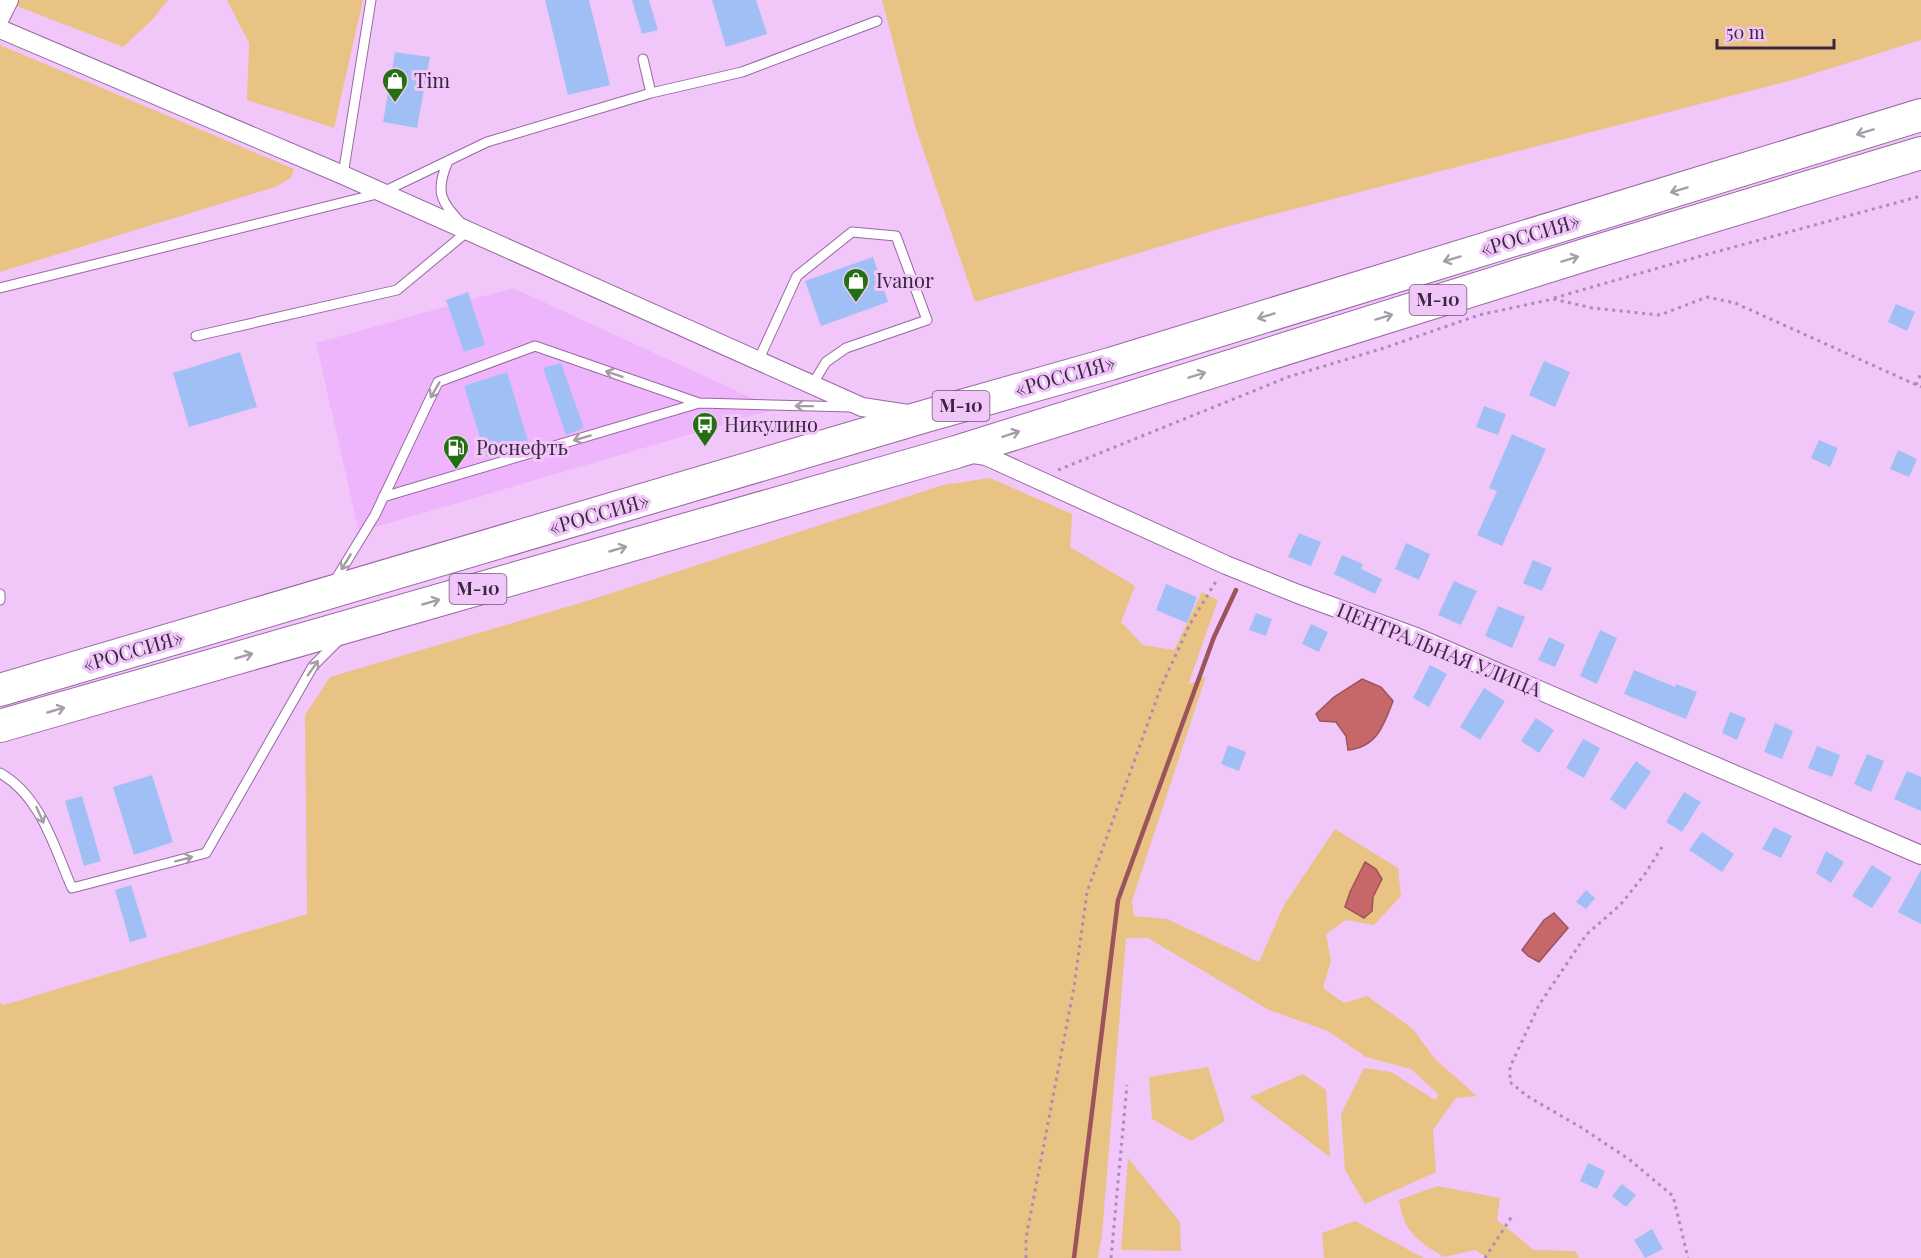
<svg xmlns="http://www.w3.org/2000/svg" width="1921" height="1258" font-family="'Playfair Display',serif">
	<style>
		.built { fill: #efb5fc }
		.green { fill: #e8c384 }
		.water { fill: #c66869; stroke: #9c545c; stroke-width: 1.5 }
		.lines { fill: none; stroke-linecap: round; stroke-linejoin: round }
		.stream { stroke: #9c545c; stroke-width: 4.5 }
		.building { fill: #a0c0f5 }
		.lane-casing { stroke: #9867a2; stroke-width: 11 }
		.street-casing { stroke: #9867a2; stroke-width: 20 }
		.highway-casing { stroke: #9867a2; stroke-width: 34 }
		.path { stroke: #ad8bb5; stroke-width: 3; stroke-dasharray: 3 4.5; stroke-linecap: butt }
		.lane { stroke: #fff; stroke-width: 9 }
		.street { stroke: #fff; stroke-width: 18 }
		.highway { stroke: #fff; stroke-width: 32 }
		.oneway { stroke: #a69da9 }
		.labels { text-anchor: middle; stroke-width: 6; stroke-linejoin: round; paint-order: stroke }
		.shield { fill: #f1c7fa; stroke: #715677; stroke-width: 1.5 }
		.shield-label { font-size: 18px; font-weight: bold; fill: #3a263f }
		.poi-label { font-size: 20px; fill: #3a263f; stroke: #f1c7fa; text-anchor: start }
		.street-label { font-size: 20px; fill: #3a263f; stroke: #f1c7fa }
	</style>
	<rect width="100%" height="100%" fill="#f1c7fa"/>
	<path class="built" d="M513,288L776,409L359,532L316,343Z"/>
	<path class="green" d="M1,0H168L153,19L123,47Z
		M227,0H363L334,128L247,100L249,43Z
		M882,0H1921V40L1800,78L1229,226L975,302L915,126Z
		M0,45L294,169L291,178L275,187L0,272Z
		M990,478L1072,514L1070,547L1135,586L1121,622L1143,645L1174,650L1202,592L1218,600L1188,685L1206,676L1132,901L1134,916L1167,919L1259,962L1284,905L1335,829L1398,868L1401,896L1374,925L1346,920L1326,934L1331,961L1323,988L1344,1003L1367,996L1413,1029L1435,1059L1477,1096L1456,1098L1433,1130L1436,1172L1365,1204L1345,1170L1341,1114L1364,1068L1391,1072L1435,1100L1439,1095L1411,1069L1366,1057L1328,1031L1269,1010L1148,938H1126L1102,1235L1098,1258H0V1003L4,1005L307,914L305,715L330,677L587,601L943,485Z
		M1208,1067L1225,1121L1191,1141L1152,1119L1149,1077Z
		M1303,1074L1326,1090L1330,1157L1250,1097Z
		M1128,1158L1180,1222L1181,1251L1121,1250Z
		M1437,1186L1500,1198L1497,1220L1534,1250L1575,1251L1579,1258H1488L1475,1250L1444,1257C1417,1241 1404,1232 1399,1200Z
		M1355,1221L1424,1258H1324L1322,1233Z"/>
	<path class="water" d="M1362,679L1381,687L1393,701C1384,725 1377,747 1348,750L1346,736L1336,722L1320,721L1316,714L1334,697Z
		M1365,862L1376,869L1382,879L1373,897L1372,911L1364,918L1345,907L1350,892Z
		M1554,913L1568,928L1539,962L1528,956L1522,950L1544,920Z"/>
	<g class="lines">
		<path class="stream" d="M1074,1258L1118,900L1214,637L1236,590"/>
	</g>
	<path class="building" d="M545,0H589L610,85L568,95Z
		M632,0H649L658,30L642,34Z
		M712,0H756L767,34L726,47Z
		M395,52L430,57L417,128L383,122Z
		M873,257L888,302L821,326L805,281Z
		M468,292L485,345L464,352L446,300Z
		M1896,304L1915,312L1907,331L1888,322Z
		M240,352L257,407L189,427L173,373Z
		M1544,361L1570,372L1555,407L1529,395Z
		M561,363L584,428L566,435L543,368Z
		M507,372L529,444L486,457L464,386Z
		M1484,406L1506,414L1498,435L1476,427Z
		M1512,434L1546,449L1502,546L1477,535L1497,491L1489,488Z
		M1819,440L1838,448L1830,467L1811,458Z
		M1898,450L1917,459L1909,477L1890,469Z
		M1299,533L1321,542L1311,566L1288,557Z
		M1406,543L1430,554L1419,580L1395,569Z
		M1342,555L1363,564L1361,569L1382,579L1375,594L1334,574Z
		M1533,560L1552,568L1542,591L1523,583Z
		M1454,581L1477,591L1461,625L1438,615Z
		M1166,584L1197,597L1187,623L1156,610Z
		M1498,606L1525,617L1512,648L1485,636Z
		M1256,613L1272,619L1266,636L1249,630Z
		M1311,624L1328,632L1319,652L1302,644Z
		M1600,630L1617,638L1597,684L1580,676Z
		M1549,637L1565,645L1555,667L1538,660Z
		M1430,665L1447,674L1429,707L1413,698Z
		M1634,670L1675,687L1676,684L1697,692L1686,719L1624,694Z
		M1484,688L1505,701L1480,740L1460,727Z
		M1730,712L1746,718L1737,740L1722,733Z
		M1536,718L1554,730L1539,753L1521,741Z
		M1775,723L1793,731L1782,759L1764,752Z
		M1583,739L1600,748L1584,778L1566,768Z
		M1228,745L1246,752L1239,771L1221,764Z
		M1817,746L1840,755L1832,777L1808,768Z
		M1867,754L1884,761L1871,792L1854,784Z
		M1636,761L1651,772L1625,810L1610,799Z
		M1907,771L1921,777V811L1894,799Z
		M152,775L173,842L134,855L113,787Z
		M1684,792L1701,802L1682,832L1666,822Z
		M82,796L101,861L84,866L65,801Z
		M1774,827L1792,836L1781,858L1762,849Z
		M1702,832L1734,854L1722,872L1689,850Z
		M1826,851L1844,862L1831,883L1816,873Z
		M1872,865L1892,878L1872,908L1852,896Z
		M1921,870V924L1898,912Z
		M131,885L147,937L130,942L115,890Z
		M1586,890L1595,898L1586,909L1576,902Z
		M1588,1163L1605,1171L1597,1189L1580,1181Z
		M1622,1184L1636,1195L1626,1207L1612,1196Z
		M1652,1229L1663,1249L1645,1258L1634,1240Z"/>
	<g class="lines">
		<defs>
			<path id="lane" d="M651,93L742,72L877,21
				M343,175L371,0
				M0,288L381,193L487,142L651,93L643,59
				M196,336L397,290L468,231C445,204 432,198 448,161
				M758,361L797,276L852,232L896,236L927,320L846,348L826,362L812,385
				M383,497L699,403
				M334,582L375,515L438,382L535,346L699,403L851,407
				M0,594V600
				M0,773C41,796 54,847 72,888L206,853L313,666L337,642"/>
			<path id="street" d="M0,18L9,0
				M0,29L343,175L862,407L908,414
				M967,453L986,456L1226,565L1298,594L1416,637L1921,855"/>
			<path id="highway" d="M0,690L926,416L1110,364L1921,115
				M0,726L956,452L1591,253L1921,153"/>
		</defs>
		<use href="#lane" class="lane-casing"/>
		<use href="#street" class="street-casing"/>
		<use href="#highway" class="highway-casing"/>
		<path class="path" d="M1554,298L1679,262L1921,196
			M1916,385L1921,373
			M1058,470L1288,377L1384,348L1479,315L1553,299L1592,308L1660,315L1707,297L1735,303L1921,387
			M1662,847L1645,874L1621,904L1586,935L1539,1005L1510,1067V1082L1527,1096L1582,1128L1630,1160L1673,1196L1688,1258
			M1026,1258V1238L1074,987L1087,892L1161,687L1190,624L1218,578
			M1111,1258L1127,1085
			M1485,1258L1512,1216"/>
		<use href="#lane" class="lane"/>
		<use href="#street" class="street"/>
		<use href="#highway" class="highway"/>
	</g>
	<defs><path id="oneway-shaft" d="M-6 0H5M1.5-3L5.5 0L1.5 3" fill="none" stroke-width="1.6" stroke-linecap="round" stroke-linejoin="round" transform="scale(1.5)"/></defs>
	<g class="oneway">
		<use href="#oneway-shaft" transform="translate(1865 132) rotate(163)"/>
		<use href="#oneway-shaft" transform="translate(1679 190) rotate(163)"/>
		<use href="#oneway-shaft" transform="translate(1452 259) rotate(163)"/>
		<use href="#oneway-shaft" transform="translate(1570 259) rotate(-17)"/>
		<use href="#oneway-shaft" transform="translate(1266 316) rotate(163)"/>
		<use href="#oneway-shaft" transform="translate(1384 317) rotate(-17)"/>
		<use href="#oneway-shaft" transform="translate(614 374) rotate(-161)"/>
		<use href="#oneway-shaft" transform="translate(1197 375) rotate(-17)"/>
		<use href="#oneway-shaft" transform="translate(435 390) rotate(120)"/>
		<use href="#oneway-shaft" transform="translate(804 406) rotate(-179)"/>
		<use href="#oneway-shaft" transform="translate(1011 434) rotate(-18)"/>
		<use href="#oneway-shaft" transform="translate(582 438) rotate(164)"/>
		<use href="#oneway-shaft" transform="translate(618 549) rotate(-16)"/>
		<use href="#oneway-shaft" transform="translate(346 562) rotate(121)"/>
		<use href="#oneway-shaft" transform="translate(431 602) rotate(-16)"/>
		<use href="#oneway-shaft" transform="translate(244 656) rotate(-16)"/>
		<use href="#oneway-shaft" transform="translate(313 668) rotate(-55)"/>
		<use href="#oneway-shaft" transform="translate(56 710) rotate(-16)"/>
		<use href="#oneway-shaft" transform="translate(40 815) rotate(66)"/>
		<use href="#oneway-shaft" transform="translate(184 859) rotate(-15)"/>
	</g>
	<defs>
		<symbol id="shop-pin" viewBox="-11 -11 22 30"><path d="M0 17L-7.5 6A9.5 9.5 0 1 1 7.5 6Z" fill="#236f11" stroke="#f1c7fa"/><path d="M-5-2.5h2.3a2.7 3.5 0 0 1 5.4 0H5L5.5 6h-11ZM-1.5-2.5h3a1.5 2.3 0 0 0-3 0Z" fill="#fff"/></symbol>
		<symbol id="bus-pin" viewBox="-11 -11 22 30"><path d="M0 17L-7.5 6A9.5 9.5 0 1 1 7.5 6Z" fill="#236f11" stroke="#f1c7fa"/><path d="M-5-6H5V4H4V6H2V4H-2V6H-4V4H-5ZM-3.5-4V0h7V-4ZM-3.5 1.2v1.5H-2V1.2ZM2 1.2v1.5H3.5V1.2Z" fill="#fff"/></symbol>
		<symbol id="fuel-pin" viewBox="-11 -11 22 30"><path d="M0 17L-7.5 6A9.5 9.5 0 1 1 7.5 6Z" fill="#236f11" stroke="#f1c7fa"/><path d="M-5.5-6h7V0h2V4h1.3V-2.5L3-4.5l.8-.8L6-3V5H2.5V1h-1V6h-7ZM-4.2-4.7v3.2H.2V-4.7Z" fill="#fff"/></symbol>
	</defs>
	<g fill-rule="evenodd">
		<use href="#shop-pin" x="380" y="66" width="30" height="40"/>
		<use href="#shop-pin" x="841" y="266" width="30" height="40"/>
		<use href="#bus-pin" x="690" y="410" width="30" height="40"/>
		<use href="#fuel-pin" x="441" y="433" width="30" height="40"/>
	</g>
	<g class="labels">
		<g class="shield">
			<rect x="1409.5" y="285" width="57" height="30" rx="4.5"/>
			<rect x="932.5" y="391" width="57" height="30" rx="4.5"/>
			<rect x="449.5" y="574" width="57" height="30" rx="4.5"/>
		</g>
		<g class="shield-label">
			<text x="1438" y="306">М-10</text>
			<text x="961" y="412">М-10</text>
			<text x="478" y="595">М-10</text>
		</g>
		<g class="poi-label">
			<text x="414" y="88">Tim</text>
			<text x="876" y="288">Ivanor</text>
			<text x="724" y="432">Никулино</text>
			<text x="476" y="455">Роснефть</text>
		</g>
		<g class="street-label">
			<text transform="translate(1530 235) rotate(-17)" y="7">«РОССИЯ»</text>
			<text transform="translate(1065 376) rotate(-16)" y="7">«РОССИЯ»</text>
			<text transform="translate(599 514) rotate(-16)" y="7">«РОССИЯ»</text>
			<text transform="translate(1439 650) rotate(22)" y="7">ЦЕНТРАЛЬНАЯ УЛИЦА</text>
			<text transform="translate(133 651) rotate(-16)" y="7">«РОССИЯ»</text>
		</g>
	</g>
	<path d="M1717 39v9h117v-9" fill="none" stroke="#3a263f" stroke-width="3"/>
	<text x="1726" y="39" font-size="18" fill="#3a263f" stroke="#f1c7fa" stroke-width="4.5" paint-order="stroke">50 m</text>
</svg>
